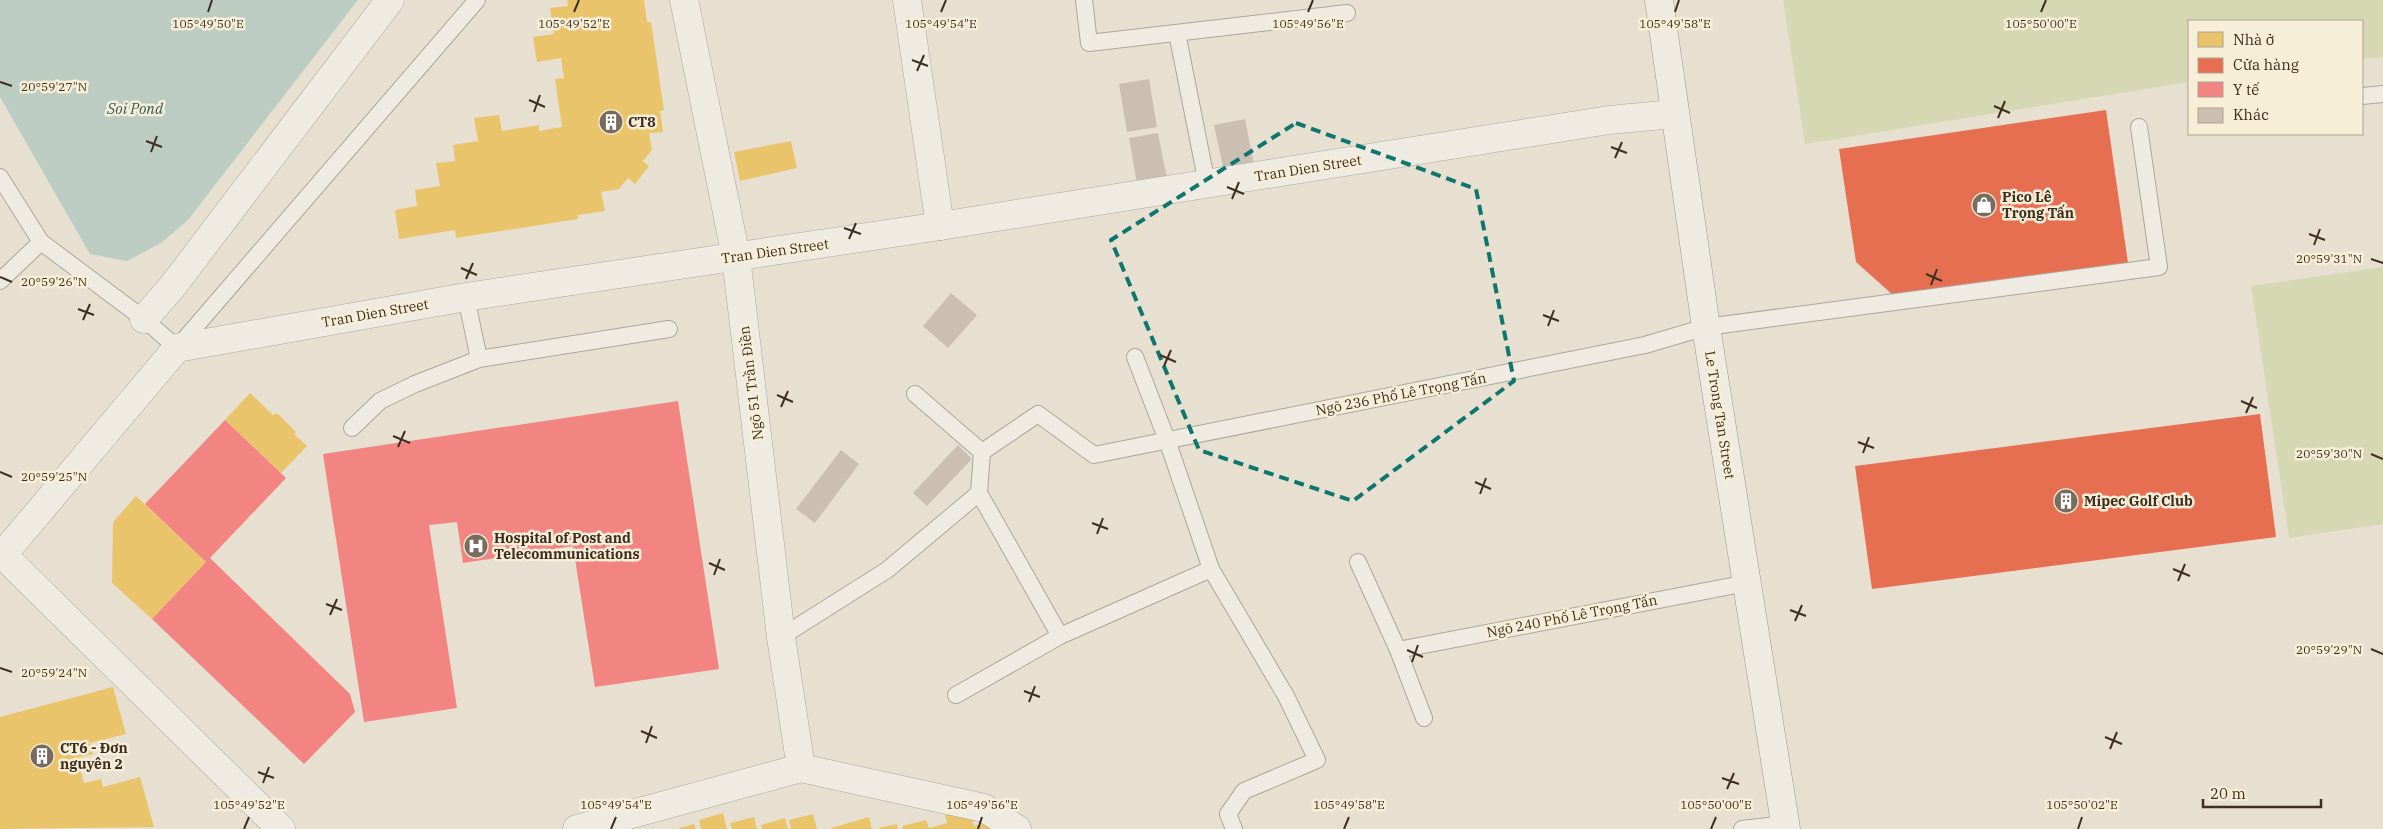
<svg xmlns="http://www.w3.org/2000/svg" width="2383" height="829" font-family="'IBM Plex Serif',serif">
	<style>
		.green { fill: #d6d7b3 }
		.water { fill: #bcccc2 }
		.homes { fill: #e9c46a }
		.shops { fill: #e76f51 }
		.health { fill: #f28482 }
		.building { fill: #cbbfb2 }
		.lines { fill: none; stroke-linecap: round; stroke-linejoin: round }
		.service-casing { stroke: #ada599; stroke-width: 18 }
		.minor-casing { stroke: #ada599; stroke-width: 29 }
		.tertiary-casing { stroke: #ada599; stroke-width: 29 }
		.secondary-casing { stroke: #9c958a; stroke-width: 29 }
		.service { stroke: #efebe3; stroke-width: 16 }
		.minor { stroke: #efebe3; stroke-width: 28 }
		.tertiary { stroke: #efebe3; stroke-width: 28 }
		.secondary { stroke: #efebe3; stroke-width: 28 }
		.marked { fill: none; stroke: #0f766e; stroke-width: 4; stroke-dasharray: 10 6; stroke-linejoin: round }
		.ticks { fill: none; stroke: #3d2e20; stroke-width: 2 }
		.labels { text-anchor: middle; stroke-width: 5; stroke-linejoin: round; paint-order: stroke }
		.poi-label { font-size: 14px; font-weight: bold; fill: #3d2e20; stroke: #f7eed8; text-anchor: start }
		.street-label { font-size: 14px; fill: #3d2e20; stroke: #f7eed8 }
		.water-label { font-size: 15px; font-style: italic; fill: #2f5d5a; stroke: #f7eed8 }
		.ticks-label { font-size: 12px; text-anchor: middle; fill: #3d2e20; stroke: #f7eed8; stroke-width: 5; stroke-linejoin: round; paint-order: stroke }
	</style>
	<rect width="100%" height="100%" fill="#e7e0d1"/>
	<path class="green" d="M1783,0H2383V57L2362,59V21H2189V82L1805,144Z
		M2383,267V524L2289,538L2251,286Z"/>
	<path class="water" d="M0,0H358L188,220L161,243L127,261L90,254L0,97Z"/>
	<path class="homes" d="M567,0H644L647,22H651L664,110L660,111L663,132L649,133L652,150L643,161L649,166L635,184L628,178L619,189L601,192L605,211L578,215V219L456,238L455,230L399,239L395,210L417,206L415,190L440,186L436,163L455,161L453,145L478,141L474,118L499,115L502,131L539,125V131L562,127L555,79L564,78L561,58L537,62L533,37L554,34L550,8L568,6Z
		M791,141L797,168L740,181L734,152Z
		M250,393L273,415L277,413L296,432L294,434L307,446L281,473L225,420Z
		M136,496L206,562L152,619L112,583L113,522Z
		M113,687L126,734L90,743L93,754L77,758L84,783L101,779L103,787L140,777L154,827L0,829V717Z
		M970,808L974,826L991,822L993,829H903L902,826L926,820L929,828L947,823L945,815Z
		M723,813L727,829H701L699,820Z
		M813,814L817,829H791L789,820Z
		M754,817L757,829H732L730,823Z
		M869,817L872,829H831V828Z
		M785,818L788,829H762L761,825Z
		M694,824L696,829H679V828Z
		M897,824L898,829H879V828Z"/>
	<path class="shops" d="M2106,110L2128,263L1894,296L1856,262L1839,149Z
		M2260,414L2276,537L1872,589L1855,466Z"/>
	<path class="health" d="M678,401L719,669L595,687L573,546L463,563L457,522L429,525L457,708L364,722L323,454Z
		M225,420L286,478L210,558L350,694L355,712L304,764L152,619L206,562L145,504Z"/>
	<path class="building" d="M1149,79L1157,127L1127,132L1119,84Z
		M1245,119L1256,175L1226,181L1214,125Z
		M1158,133L1167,179L1137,184L1129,138Z
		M951,293L977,315L948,348L923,326Z
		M958,445L972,459L927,506L913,493Z
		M841,450L859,464L815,523L796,509Z"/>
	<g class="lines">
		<defs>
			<path id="service" d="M1084,0L1089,43L1347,13
				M1177,33L1207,184
				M2362,96L2383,94
				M0,177L41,242L144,319L177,348L477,0
				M0,281L41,242
				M466,297L479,359
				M1135,357L1167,440L1211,569L1286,696L1317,760L1244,791L1228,814L1234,829
				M915,394L982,452
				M352,428L380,401L415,384L479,359L669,329
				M982,452L1038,414L1094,455L1645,345L1706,327L2159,267L2139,127
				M979,493L1060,636
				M979,493L982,452
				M1358,562L1398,650L1424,718
				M781,637L887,570L979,493
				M1398,650L1747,583
				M956,695L1060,636L1211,569
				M1742,829L1785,824"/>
			<path id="minor" d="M684,0L736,257L781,637L801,768
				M907,0L940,226
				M144,319L172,287L390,0
				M3,555L281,829
				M577,829L801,768L984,808L1017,829"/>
			<path id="tertiary" d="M0,558L177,348L466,297L940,226L1609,120L1674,114"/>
			<path id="secondary" d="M1659,0L1706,327L1786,829"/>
		</defs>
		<use href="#service" class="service-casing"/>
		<use href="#minor" class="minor-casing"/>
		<use href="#tertiary" class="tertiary-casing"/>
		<use href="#secondary" class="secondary-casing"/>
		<use href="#service" class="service"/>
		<use href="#minor" class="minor"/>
		<use href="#tertiary" class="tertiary"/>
		<use href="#secondary" class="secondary"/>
	</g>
	<path class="marked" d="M1296,123L1476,189L1514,381L1353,501L1199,450L1111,240Z"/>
	<path class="ticks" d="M208,12L212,0M574,12L579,0M941,12L946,0M1308,12L1313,0M1675,12L1679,0M2041,12L2046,0M912,60L928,66M917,71L924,55M0,82L12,86M529,100L545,107M1994,106L2010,113M534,112L540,95M1998,118L2005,101M146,141L162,147M1611,147L1627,153M151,152L157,136M1615,158L1622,142M1227,187L1244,194M1232,199L1239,182M844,228L861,234M2309,234L2325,240M849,239L856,223M2314,245L2320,229M2371,259L2383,263M461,268L477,275M1926,274L1942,281M0,277L12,282M466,279L473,263M1931,285L1937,269M78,309L94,315M1543,315L1559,321M83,320L90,304M1548,326L1554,310M1160,355L1176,362M1164,366L1171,350M777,395L793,402M2241,401L2257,408M781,407L788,391M2246,413L2253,397M393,436L410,443M1858,442L1874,448M398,447L405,431M1863,453L1869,437M2371,454L2383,459M0,472L12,477M1475,482L1491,489M1480,494L1486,478M1092,523L1108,529M1097,534L1103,518M709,563L725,570M2173,569L2190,576M714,575L720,559M2178,581L2185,564M326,604L342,610M1790,610L1806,616M330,615L337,599M1795,621L1802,605M2371,649L2383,654M1407,650L1423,657M1412,662L1418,645M0,668L12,672M1024,691L1040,697M1029,702L1035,686M641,731L657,738M2105,737L2122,744M646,743L652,726M2110,749L2117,732M258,772L274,778M1722,778L1739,784M263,783L269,767M1727,789L1734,773M244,829L249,817M611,829L616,817M978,829L982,817M1344,829L1349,817M1711,829L1716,817M2078,829L2082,817"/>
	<defs>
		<symbol id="building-disc" viewBox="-11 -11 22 22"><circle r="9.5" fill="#786c5e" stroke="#f7eed8"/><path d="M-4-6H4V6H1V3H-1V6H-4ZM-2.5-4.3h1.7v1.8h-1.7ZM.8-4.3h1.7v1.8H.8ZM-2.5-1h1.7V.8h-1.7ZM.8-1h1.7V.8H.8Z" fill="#fff"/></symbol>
		<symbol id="shop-disc" viewBox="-11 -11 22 22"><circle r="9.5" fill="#786c5e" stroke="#f7eed8"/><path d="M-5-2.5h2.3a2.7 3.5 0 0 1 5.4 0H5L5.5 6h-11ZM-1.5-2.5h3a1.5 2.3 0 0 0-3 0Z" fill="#fff"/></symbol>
		<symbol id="hospital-disc" viewBox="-11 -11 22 22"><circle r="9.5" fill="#786c5e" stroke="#f7eed8"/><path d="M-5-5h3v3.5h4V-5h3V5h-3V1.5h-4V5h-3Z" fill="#fff"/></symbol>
	</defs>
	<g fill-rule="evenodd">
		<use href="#building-disc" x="597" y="108" width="28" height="28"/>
		<use href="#shop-disc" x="1970" y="191" width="28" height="28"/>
		<use href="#building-disc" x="2052" y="487" width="28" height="28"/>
		<use href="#hospital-disc" x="462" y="532" width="28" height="28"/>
		<use href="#building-disc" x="28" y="742" width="28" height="28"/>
	</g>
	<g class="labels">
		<g class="poi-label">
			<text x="628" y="127">CT8</text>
			<text x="2002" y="202">Pico Lê<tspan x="2002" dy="16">Trọng Tấn</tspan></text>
			<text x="2084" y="506">Mipec Golf Club</text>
			<text x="494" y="543">Hospital of Post and<tspan x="494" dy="16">Telecommunications</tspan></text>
			<text x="60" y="753">CT6 - Đơn<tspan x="60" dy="16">nguyên 2</tspan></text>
		</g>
		<g class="street-label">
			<text transform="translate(1308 168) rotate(-9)" y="5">Tran Dien Street</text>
			<text transform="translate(775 251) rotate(-8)" y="5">Tran Dien Street</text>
			<text transform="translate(375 313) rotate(-10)" y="5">Tran Dien Street</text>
			<text transform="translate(751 383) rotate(-97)" y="5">Ngõ 51 Trần Điền</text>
			<text transform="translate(1401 394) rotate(-11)" y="5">Ngõ 236 Phố Lê Trọng Tấn</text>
			<text transform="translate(1720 415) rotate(81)" y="5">Le Trong Tan Street</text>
			<text transform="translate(1572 616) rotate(-11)" y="5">Ngõ 240 Phố Lê Trọng Tấn</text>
		</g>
		<g class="water-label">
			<text x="135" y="114">Soi Pond</text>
		</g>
	</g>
	<g class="ticks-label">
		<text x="208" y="28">105°49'50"E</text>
		<text x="574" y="28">105°49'52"E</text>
		<text x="941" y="28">105°49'54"E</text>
		<text x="1308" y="28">105°49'56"E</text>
		<text x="1675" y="28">105°49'58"E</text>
		<text x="2041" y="28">105°50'00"E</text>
		<text x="54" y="91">20°59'27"N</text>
		<text x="2329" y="263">20°59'31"N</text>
		<text x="54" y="286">20°59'26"N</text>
		<text x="2329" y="458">20°59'30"N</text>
		<text x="54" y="481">20°59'25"N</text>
		<text x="2329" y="654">20°59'29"N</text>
		<text x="54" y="677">20°59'24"N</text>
		<text x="249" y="809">105°49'52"E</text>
		<text x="616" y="809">105°49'54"E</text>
		<text x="982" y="809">105°49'56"E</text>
		<text x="1349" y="809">105°49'58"E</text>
		<text x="1716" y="809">105°50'00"E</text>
		<text x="2082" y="809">105°50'02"E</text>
	</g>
	<rect x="2188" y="20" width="175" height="115" fill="#f7eed8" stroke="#ada18e"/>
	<rect x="2198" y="32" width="25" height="15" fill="#e9c46a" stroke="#ada18e"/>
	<text x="2233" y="45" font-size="15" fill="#3d2e20">Nhà ở</text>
	<rect x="2198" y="58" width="25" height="15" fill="#e76f51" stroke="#ada18e"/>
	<text x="2233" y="70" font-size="15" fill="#3d2e20">Cửa hàng</text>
	<rect x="2198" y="82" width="25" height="15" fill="#f28482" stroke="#ada18e"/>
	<text x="2233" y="95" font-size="15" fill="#3d2e20">Y tế</text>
	<rect x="2198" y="108" width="25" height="15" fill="#cbbfb2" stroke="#ada18e"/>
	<text x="2233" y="120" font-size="15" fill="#3d2e20">Khác</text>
	<path d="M2203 799v8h118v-8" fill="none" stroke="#3d2e20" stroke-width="2.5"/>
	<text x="2210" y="799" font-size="15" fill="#3d2e20" stroke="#f7eed8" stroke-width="4" paint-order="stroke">20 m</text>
</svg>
